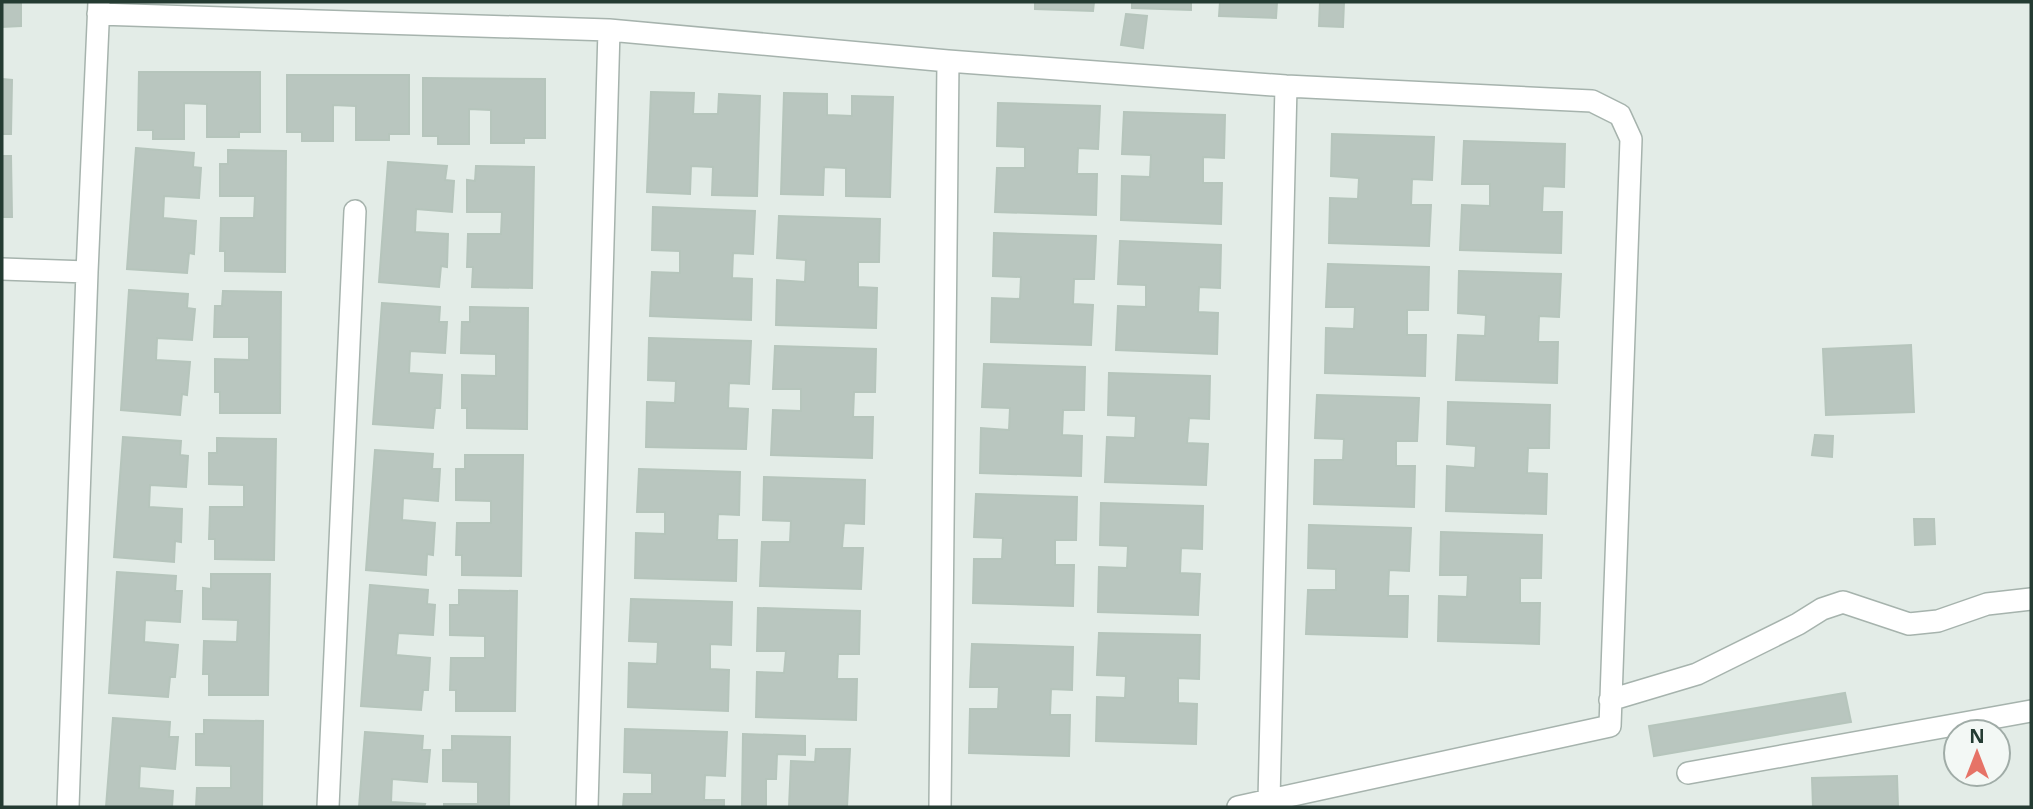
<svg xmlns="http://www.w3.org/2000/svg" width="2033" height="809" font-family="'Noto Sans',sans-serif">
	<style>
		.building { fill: #b9c6bf; stroke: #b6c5bc; stroke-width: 2 }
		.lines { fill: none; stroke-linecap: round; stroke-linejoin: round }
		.minor-casing { stroke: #a6b3ad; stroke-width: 24 }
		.minor { stroke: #fff; stroke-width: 21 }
	</style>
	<rect width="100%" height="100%" fill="#e3ece7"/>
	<path class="building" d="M2,2H21V26L2,27Z
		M1035,2H1094L1093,11L1035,9Z
		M1132,2H1191V10L1132,8Z
		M1220,2H1277L1276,18L1219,16Z
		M1320,2H1344L1343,27L1319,26Z
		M1126,14L1147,16L1143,48L1121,45Z
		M139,72H260V132H239V137H207V104L184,103V139H153V130H138Z
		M287,75H409V134H389V140H356V106L333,105V141H302V132H287Z
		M423,78L545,79V138H524V143H491V110L469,109V144H438V136H423Z
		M2,79L12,80L11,134H2Z
		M651,92L694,93L693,114H718L719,94L760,96L757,196L712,195L713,167L691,166L690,194L647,192Z
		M784,93L827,94V115L852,116V96L893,97L890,197L846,196V168L824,167L823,195L781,194Z
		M998,103L1100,106L1098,149L1078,148L1077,174H1097L1096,215L995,212L997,168H1025V147L997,146Z
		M1124,112L1225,115L1224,158L1203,157V183H1222L1221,224L1121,220L1122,176L1150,177L1151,155L1122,154Z
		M1332,134L1434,137L1432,180L1412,179L1411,205H1431L1429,246L1329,243L1330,198L1358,199L1359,178L1331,176Z
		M1464,141L1565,144L1564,187L1543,186L1542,212H1562L1561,253L1460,250L1462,205L1490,206V184H1462Z
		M136,148L194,153L193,167L201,168L199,198L164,196L163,218L196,221L194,254L189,253L187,273L127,269Z
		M228,150L286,151L285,272L225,271V251H220L221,218H254L255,196H220V164H228Z
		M2,156H11L12,217H2Z
		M388,162L447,166L445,180L454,181L452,212L416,209L415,232L448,234L447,267L441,266L439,287L379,282Z
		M476,166L534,167L532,288L472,287L473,267H467L468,234H501L502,212H467V180L475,181Z
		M653,207L755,211L753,254L733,253L732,278L752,279L751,320L650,316L652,272L680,273V251L652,250Z
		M779,216L880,219L879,262H858V287L877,288L876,328L776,325L777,280L805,282L806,260L777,258Z
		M994,233L1096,236L1094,279H1074L1073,304L1093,305L1091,345L991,342L992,298L1020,299L1021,277L993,276Z
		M1120,241L1221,245L1220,288L1199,287L1198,312L1218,313L1217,354L1116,350L1118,306L1146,307V285L1118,284Z
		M1328,264L1429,267L1428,310H1407V335H1426L1425,376L1325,373L1326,328L1354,329L1355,307H1326Z
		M1459,271L1561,274L1559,317L1539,316L1538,342H1558L1557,383L1456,380L1458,335L1485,336L1486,315L1458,313Z
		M129,290L188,294L187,308L195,309L192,340L157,338L156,360L190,362L187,395L182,394L180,415L121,410Z
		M223,291L281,292L280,413H220V392H215V359L249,360V337H214L215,306H222Z
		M382,303L440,307L439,322H447L445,353L410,351L409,373L442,375L440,408H435L433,428L373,424Z
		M470,307L528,308L527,429L467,428V408H462V375L496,376V354L461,353L462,322H470Z
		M649,338L751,341L749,384L729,383L728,408L748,409L746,449L646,447L647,402L675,403L676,381L648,380Z
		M1911,345L1914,412L1826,415L1823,349Z
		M775,346L876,349L875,392H854L853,417H873L872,458L771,455L773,410L801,411V389H773Z
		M984,364L1085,367L1084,410H1063L1062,435L1082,436L1081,476L980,473L981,428L1009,430L1010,408L982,407Z
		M1109,373L1210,376L1209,419L1189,418L1187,443L1208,444L1206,485L1105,482L1107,437L1135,438L1136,416L1108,415Z
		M1317,395L1419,398L1417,441H1396V466H1415L1414,507L1314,504L1315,460H1343L1344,439L1315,438Z
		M1448,402L1550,405L1549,448H1528L1527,473L1547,474L1546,514L1446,511L1447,466L1475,468L1476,446L1447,444Z
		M1815,435L1833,436L1832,457L1812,455Z
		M123,437L181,441L180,455L188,456L186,487L150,485L149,507L182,509L181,542L175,541L174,562L114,557Z
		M217,438L276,439L274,560L215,559V539H209L210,507H244V485L209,484V453H217Z
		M375,450L433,454L432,469H440L438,501L403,498L402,520L435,523L433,555L427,554L426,575L366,570Z
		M465,455H523L521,576L462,575V555H456L457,523H491V501L456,500V469H465Z
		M639,469L740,472L739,515L718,514L717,540H737L736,581L635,578L636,533L665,534V512H637Z
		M764,477L865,480L864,524L844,523L842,548H863L861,589L760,586L762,542H790L791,521L763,520Z
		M976,494L1077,497L1076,540H1055V565H1074L1073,606L973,603L974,559H1002L1003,538L974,537Z
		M1101,503L1203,506L1202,549L1181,548L1180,573L1200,574L1198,615L1098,612L1099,567L1127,568L1128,546L1100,545Z
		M1914,519H1934L1935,544L1915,545Z
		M1309,525L1411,528L1409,571L1389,570L1388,596H1408L1407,637L1306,634L1308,590H1336V569L1308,568Z
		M1441,532L1542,535L1541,578H1520V603H1540L1539,644L1438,641L1439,596L1467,597L1468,575H1440Z
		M117,572L176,576L175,591H182L180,622L145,620L144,642L178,645L175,677H170L168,697L109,693Z
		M211,574H270L268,695H209V674H203L204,641L237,642L238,620L203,619V588L211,589Z
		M370,585L428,590L427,604L435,605L433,635L398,633L396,655L430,658L428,690H423L421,710L361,706Z
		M459,590L517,591L515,711H456V690H450L451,658H485V636L450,635V605H459Z
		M631,599L732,602L731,645L710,644V669L729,670L728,711L628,707L629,663L657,664L658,642L629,641Z
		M758,608L860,611L859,654H838L837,679H857L856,720L756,717L757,672L784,673L786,651H757Z
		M1099,633L1200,635L1199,679L1178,678V703L1197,704L1196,744L1096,741L1097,697L1125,698L1126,676L1097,675Z
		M972,644L1073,647L1072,690L1051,689L1050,715H1070L1069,756L969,753L970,709H998L999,687H970Z
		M1845,693L1851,722L1654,756L1649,726Z
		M113,718L170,722L169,737H178L175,769L140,766L139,788L173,791L172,807H106Z
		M204,720L263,721L262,807H196L197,788H231V766L196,765V734H204Z
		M625,729L727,732L725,776L705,775L704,800H724V807H623L624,794H652V773L624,772Z
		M365,732L423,736L422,750H430L427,782L392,779L391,802L425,804L424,807H359Z
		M743,734L805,736V755L777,754L776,779H766V807H742Z
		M452,736L510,737L509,807H444V804H478V782L443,781V750H452Z
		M816,749H850L847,807H789L791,761L815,762Z
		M1897,776L1898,807H1813L1812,778Z"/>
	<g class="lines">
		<defs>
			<path id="minor" d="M98,14L609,30
				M2,269L87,272
				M1610,700L1697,674L1798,624L1822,609L1843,602L1909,624L1938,621L1987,604L2031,599
				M1688,773L2031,711
				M1269,800L1286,86
				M68,807L87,272L99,2
				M328,807L355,211
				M587,807L609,30L948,61L1286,86L1592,101L1620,115L1631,139L1610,726L1238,807
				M940,807L948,61"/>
		</defs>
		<use href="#minor" class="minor-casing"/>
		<use href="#minor" class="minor"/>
	</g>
	<rect width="2033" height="809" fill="none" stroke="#243b32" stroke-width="7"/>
	<g transform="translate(1977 753)"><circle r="33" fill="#f3f8f5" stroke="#a0aca7" stroke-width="2"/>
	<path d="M0-5L12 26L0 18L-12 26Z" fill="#e67367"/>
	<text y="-10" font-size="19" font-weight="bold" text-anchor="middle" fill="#243b32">N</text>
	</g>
</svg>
